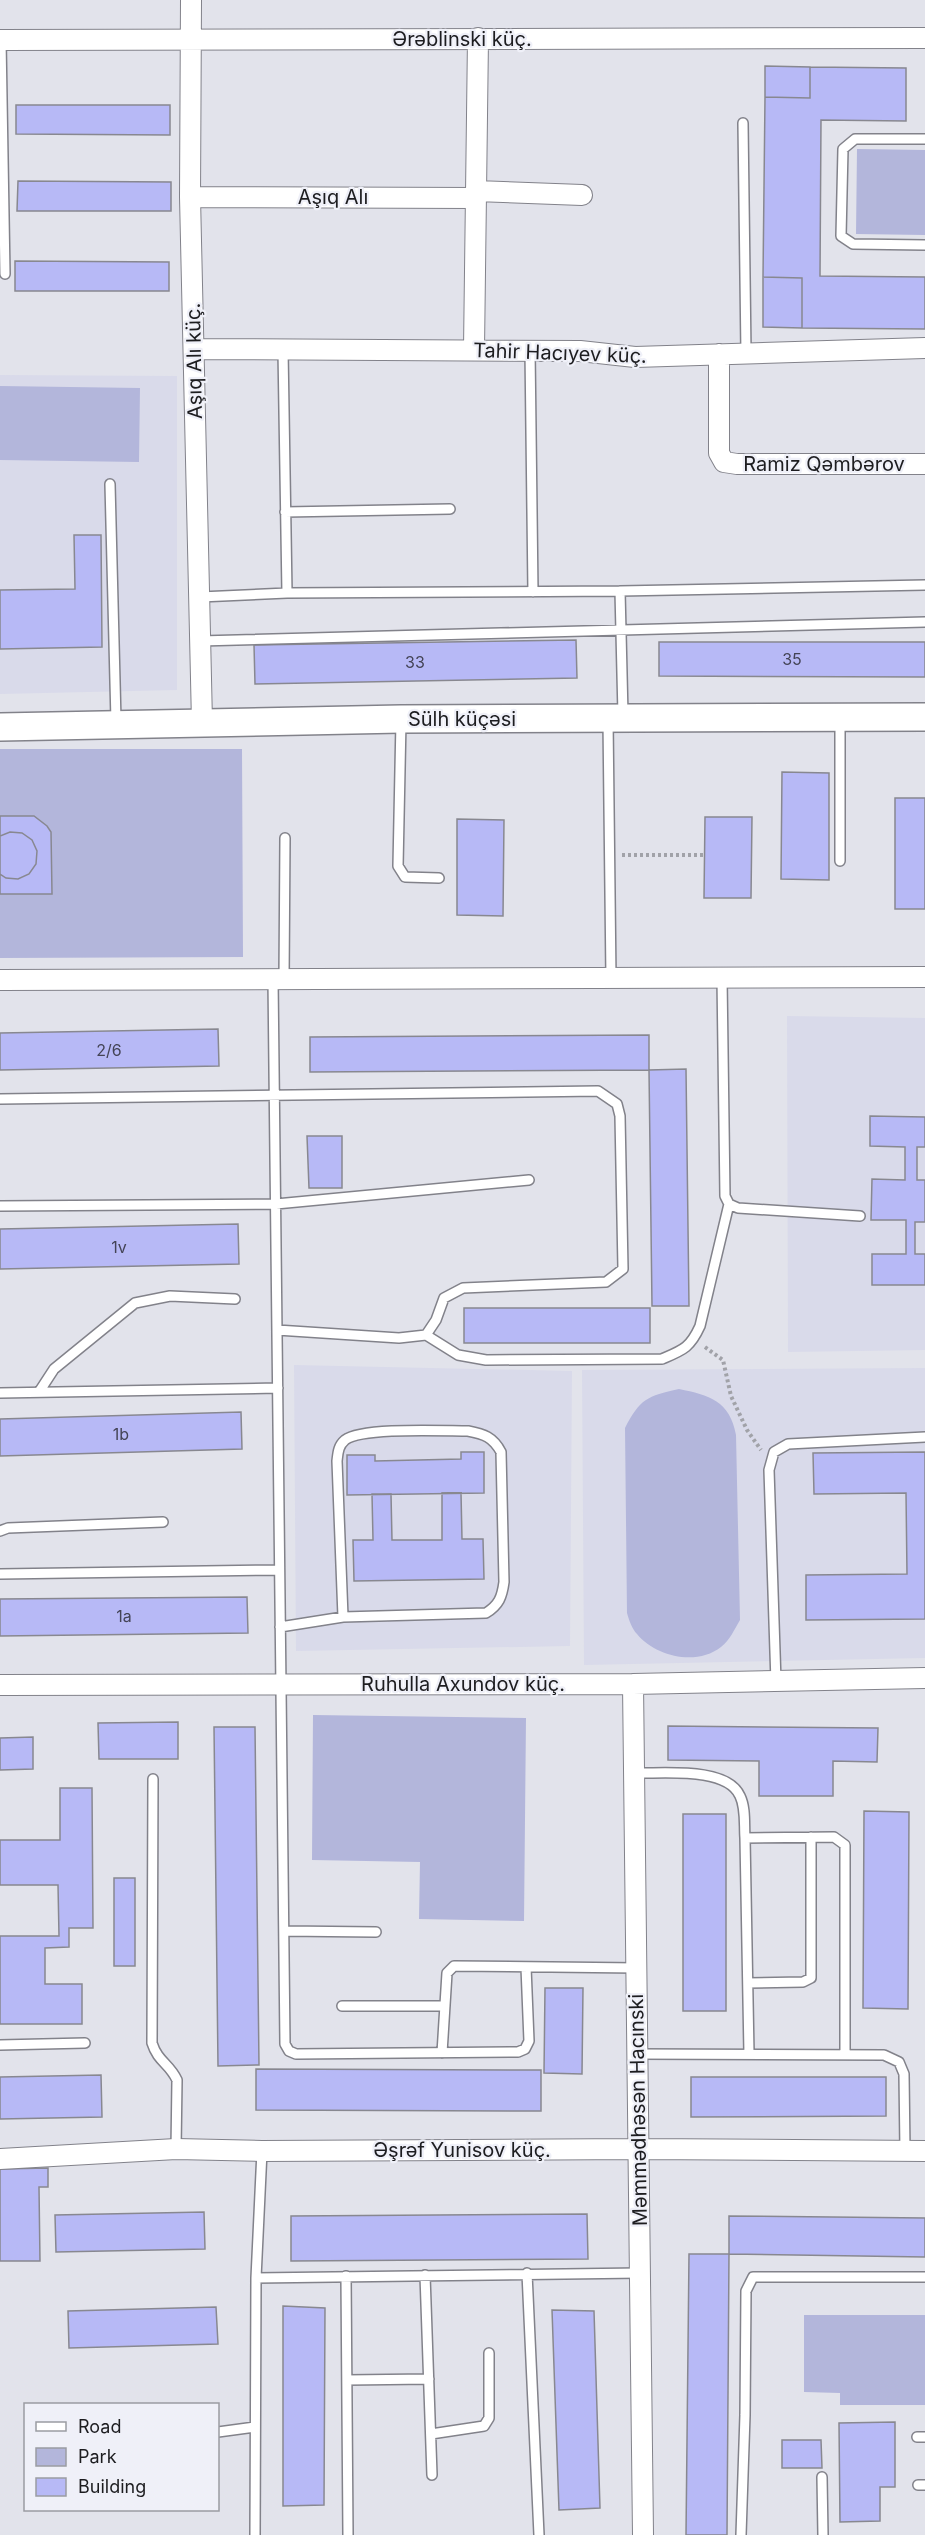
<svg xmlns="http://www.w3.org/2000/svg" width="925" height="2535" font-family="Inter,sans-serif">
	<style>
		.built { fill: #d9daea }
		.green { fill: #b3b6db }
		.building { fill: #b7b9f6; stroke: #888890; stroke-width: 1.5 }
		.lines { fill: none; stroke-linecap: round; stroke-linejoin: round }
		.lane-casing { stroke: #82828a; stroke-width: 12 }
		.street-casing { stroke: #82828a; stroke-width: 22 }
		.secondary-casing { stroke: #82828a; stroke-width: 30 }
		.path { stroke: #a1a2a8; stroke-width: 4; stroke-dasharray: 3 3; stroke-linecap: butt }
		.lane { stroke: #fff; stroke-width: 9 }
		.street { stroke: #fff; stroke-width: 20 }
		.secondary { stroke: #fff; stroke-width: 27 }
		.labels { text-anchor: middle; stroke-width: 4.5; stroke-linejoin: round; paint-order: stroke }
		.number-label { font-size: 16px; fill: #444456 }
		.street-label { font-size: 20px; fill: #1d1d20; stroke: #eff0f8 }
	</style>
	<rect width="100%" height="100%" fill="#e2e3eb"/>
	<path class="built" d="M0,375L177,376V690L0,694Z
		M787,1016L925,1018V1350L788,1352Z
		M294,1365L572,1371L570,1646L296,1651Z
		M925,1368V1658L584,1665L582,1370Z"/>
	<path class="green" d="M857,149L925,150V235L856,234Z
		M0,386L140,388L139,462L0,460Z
		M0,749H242L243,957L0,958Z
		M679,1389C709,1395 730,1401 736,1435L740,1620C734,1630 730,1640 721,1647C697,1666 656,1657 637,1634C632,1629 629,1620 627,1613L625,1428C640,1399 647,1396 679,1389Z
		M313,1715L526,1718L524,1921L419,1919L420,1862L312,1860Z
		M804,2315H925V2405H840V2393L804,2392Z"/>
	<path class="building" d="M765,66L810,67V98L765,97Z
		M810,67L906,68V121L821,120L820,276L925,277V329L802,328V278L763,277L765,97L810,98Z
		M16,105H170V135L16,134Z
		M18,181L171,182V211H17Z
		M15,261L169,262V291H15Z
		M763,277L802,278V328L763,327Z
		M74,535H101L102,647L0,649V590L75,589Z
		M576,640L577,678L255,684L254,645Z
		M659,642H925V677L659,676Z
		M782,772L829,773V880L781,879Z
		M895,798H925V909H895Z
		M0,816H34L47,826L51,832L52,894H0Z
		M705,817H752L751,898H704Z
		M457,819L504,820L503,916L457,915Z
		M10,832L22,833L32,840L37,851L36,864L29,874L18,879L6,878L0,874V836Z
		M218,1029L219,1066L0,1070V1033Z
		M649,1035V1070L310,1072V1037Z
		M686,1069L689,1306H652L649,1070Z
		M870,1116L925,1117V1147H917V1180H925V1222H915V1254H925V1285H872V1254H906V1220H871L872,1179L905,1180V1147L870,1146Z
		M307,1136H342V1188H309Z
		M238,1224L239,1264L0,1269V1229Z
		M464,1308H650V1343H464Z
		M241,1412L242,1449L0,1456V1419Z
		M461,1452H484V1493L347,1495V1455H375V1461L461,1459Z
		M925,1452V1619L806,1620V1575L907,1574L906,1493L814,1494L813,1453Z
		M442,1493H461L462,1539H483L484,1579L354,1581L353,1540H373L372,1494H391L392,1540H442Z
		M247,1597L248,1633L0,1636V1599Z
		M178,1722V1759H99L98,1723Z
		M668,1726L878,1728L877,1762L833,1761V1796H759V1761L668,1760Z
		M214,1727H255L259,2065L218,2066Z
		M33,1737V1769L0,1770V1738Z
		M60,1788H92L93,1928H69V1947L45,1948V1984H82V2024H0V1936H59L58,1885H0V1840H60Z
		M864,1811L909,1812L908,2009L863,2008Z
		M683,1814H726V2011H683Z
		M114,1878H135V1966H114Z
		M545,1988H583L582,2074L544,2073Z
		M256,2069L541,2070V2111L256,2110Z
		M101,2075L102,2117L0,2119V2077Z
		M691,2077H886V2116L691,2117Z
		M48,2168V2187H39L40,2261H0V2169Z
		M204,2212L205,2249L56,2252L55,2215Z
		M587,2214L588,2259L291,2261V2216Z
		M729,2216L925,2218V2257L729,2254Z
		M689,2254H729L727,2535H686Z
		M283,2306L325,2308L324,2505L283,2506Z
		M216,2307L218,2344L69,2348L68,2311Z
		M552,2310L594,2311L600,2508L559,2510Z
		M895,2422V2487H880V2521L840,2522L839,2423Z
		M782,2440H821L822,2468H782Z"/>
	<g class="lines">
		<defs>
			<path id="lane" d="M1,40L5,274
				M743,123L746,353
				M925,139H855L843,149L841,236L853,244L925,245
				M283,350L287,593
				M530,350L533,592
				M110,484L116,721
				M285,512L450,509
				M620,591L623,715
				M200,597L287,593L620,591L925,585
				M200,641L925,622
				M608,720L611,979
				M401,721L398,866L405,877L439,878
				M840,861V720
				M722,978L725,1196L729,1204L738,1208L860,1216
				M273,979L285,2044L289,2051L296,2054L518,2052L525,2049L529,2041L526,1967
				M284,979L285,838
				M0,1099L598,1091L617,1104L620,1116L623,1269L606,1282L463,1288L444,1298L436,1320L426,1335L399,1338L277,1330
				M0,1206L276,1204L529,1180
				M426,1335L458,1355L486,1360L662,1359C683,1350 690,1348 700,1326L729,1204
				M39,1392L54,1369L135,1303L170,1296L235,1299
				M0,1393L278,1388
				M0,1531L8,1528L163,1522
				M0,1574L279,1570
				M280,1627L343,1617L486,1613C499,1605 502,1597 504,1582L501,1452C493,1437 484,1434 468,1431C443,1431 362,1427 345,1440C338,1446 338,1453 337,1461L343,1617
				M776,1682L769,1470L774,1452L788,1444L925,1437
				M635,1773C661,1774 727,1766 740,1796C746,1808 744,1825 745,1838L749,2054
				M153,1779L152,2043C158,2062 169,2063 177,2080L176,2149
				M745,1838L834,1837L845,1845V2054
				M284,1931L376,1932
				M748,1983L803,1982L811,1978V1837
				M342,2006H445
				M0,2045L85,2043
				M442,2053L447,1973L454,1966L637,1968
				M637,2054L884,2055L899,2062L904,2074L905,2151
				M527,2273L539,2535
				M425,2275L432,2475
				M346,2276L348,2535
				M256,2278L640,2273
				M347,2380L429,2379
				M218,2432L255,2427
				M431,2434L484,2426L489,2418V2353
				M917,2437H925
				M822,2477L823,2535
				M918,2485H925
				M255,2535L256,2278L262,2151
				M741,2535L745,2415L746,2291L753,2277H925"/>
			<path id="street" d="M191,0L190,197L202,722
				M0,40L925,38
				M476,191L582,195
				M190,197L476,198
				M194,349L580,351L635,357L925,348
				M474,349L478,38
				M719,354V453L724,462L737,464H925
				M0,980L925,977
				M633,1684L643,2535
				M0,1685L633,1684L925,1678
				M0,2159L176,2149L262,2151L639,2149L925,2151"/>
			<path id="secondary" d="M0,727L401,719L925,717"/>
		</defs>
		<use href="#lane" class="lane-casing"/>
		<use href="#street" class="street-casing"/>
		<use href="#secondary" class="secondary-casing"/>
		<path class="path" d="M622,855H704
			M705,1347L723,1360L731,1396L747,1430L761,1450"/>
		<use href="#lane" class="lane"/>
		<use href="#street" class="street"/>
		<use href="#secondary" class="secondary"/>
	</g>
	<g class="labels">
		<g class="number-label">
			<text x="792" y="665">35</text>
			<text x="415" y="668">33</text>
			<text x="109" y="1056">2/6</text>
			<text x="119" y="1253">1v</text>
			<text x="121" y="1440">1b</text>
			<text x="124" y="1622">1a</text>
		</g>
		<g class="street-label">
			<text x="462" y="46">Ərəblinski küç.</text>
			<text x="333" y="204">Aşıq Alı</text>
			<text transform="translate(560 353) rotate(2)" y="7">Tahir Hacıyev küç.</text>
			<text transform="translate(194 361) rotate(-91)" y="7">Aşıq Alı küç.</text>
			<text x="824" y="471">Ramiz Qəmbərov</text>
			<text x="462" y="726">Sülh küçəsi</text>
			<text x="463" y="1691">Ruhulla Axundov küç.</text>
			<text transform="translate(638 2110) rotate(-91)" y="7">Məmmədhəsən Hacınski</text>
			<text x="462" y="2157">Əşrəf Yunisov küç.</text>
		</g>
	</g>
	<rect x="24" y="2403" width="195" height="108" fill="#eff0f8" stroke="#9b9ca2" stroke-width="1.5"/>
	<rect x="36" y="2422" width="30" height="9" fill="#ffffff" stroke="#9b9ca2" stroke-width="1.5"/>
	<text x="78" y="2433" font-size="18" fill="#1d1d20">Road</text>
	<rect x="36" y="2448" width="30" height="18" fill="#b3b6db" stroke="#9b9ca2" stroke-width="1.5"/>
	<text x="78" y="2463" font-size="18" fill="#1d1d20">Park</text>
	<rect x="36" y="2478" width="30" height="18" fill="#b7b9f6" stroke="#9b9ca2" stroke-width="1.5"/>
	<text x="78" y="2493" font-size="18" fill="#1d1d20">Building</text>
</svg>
